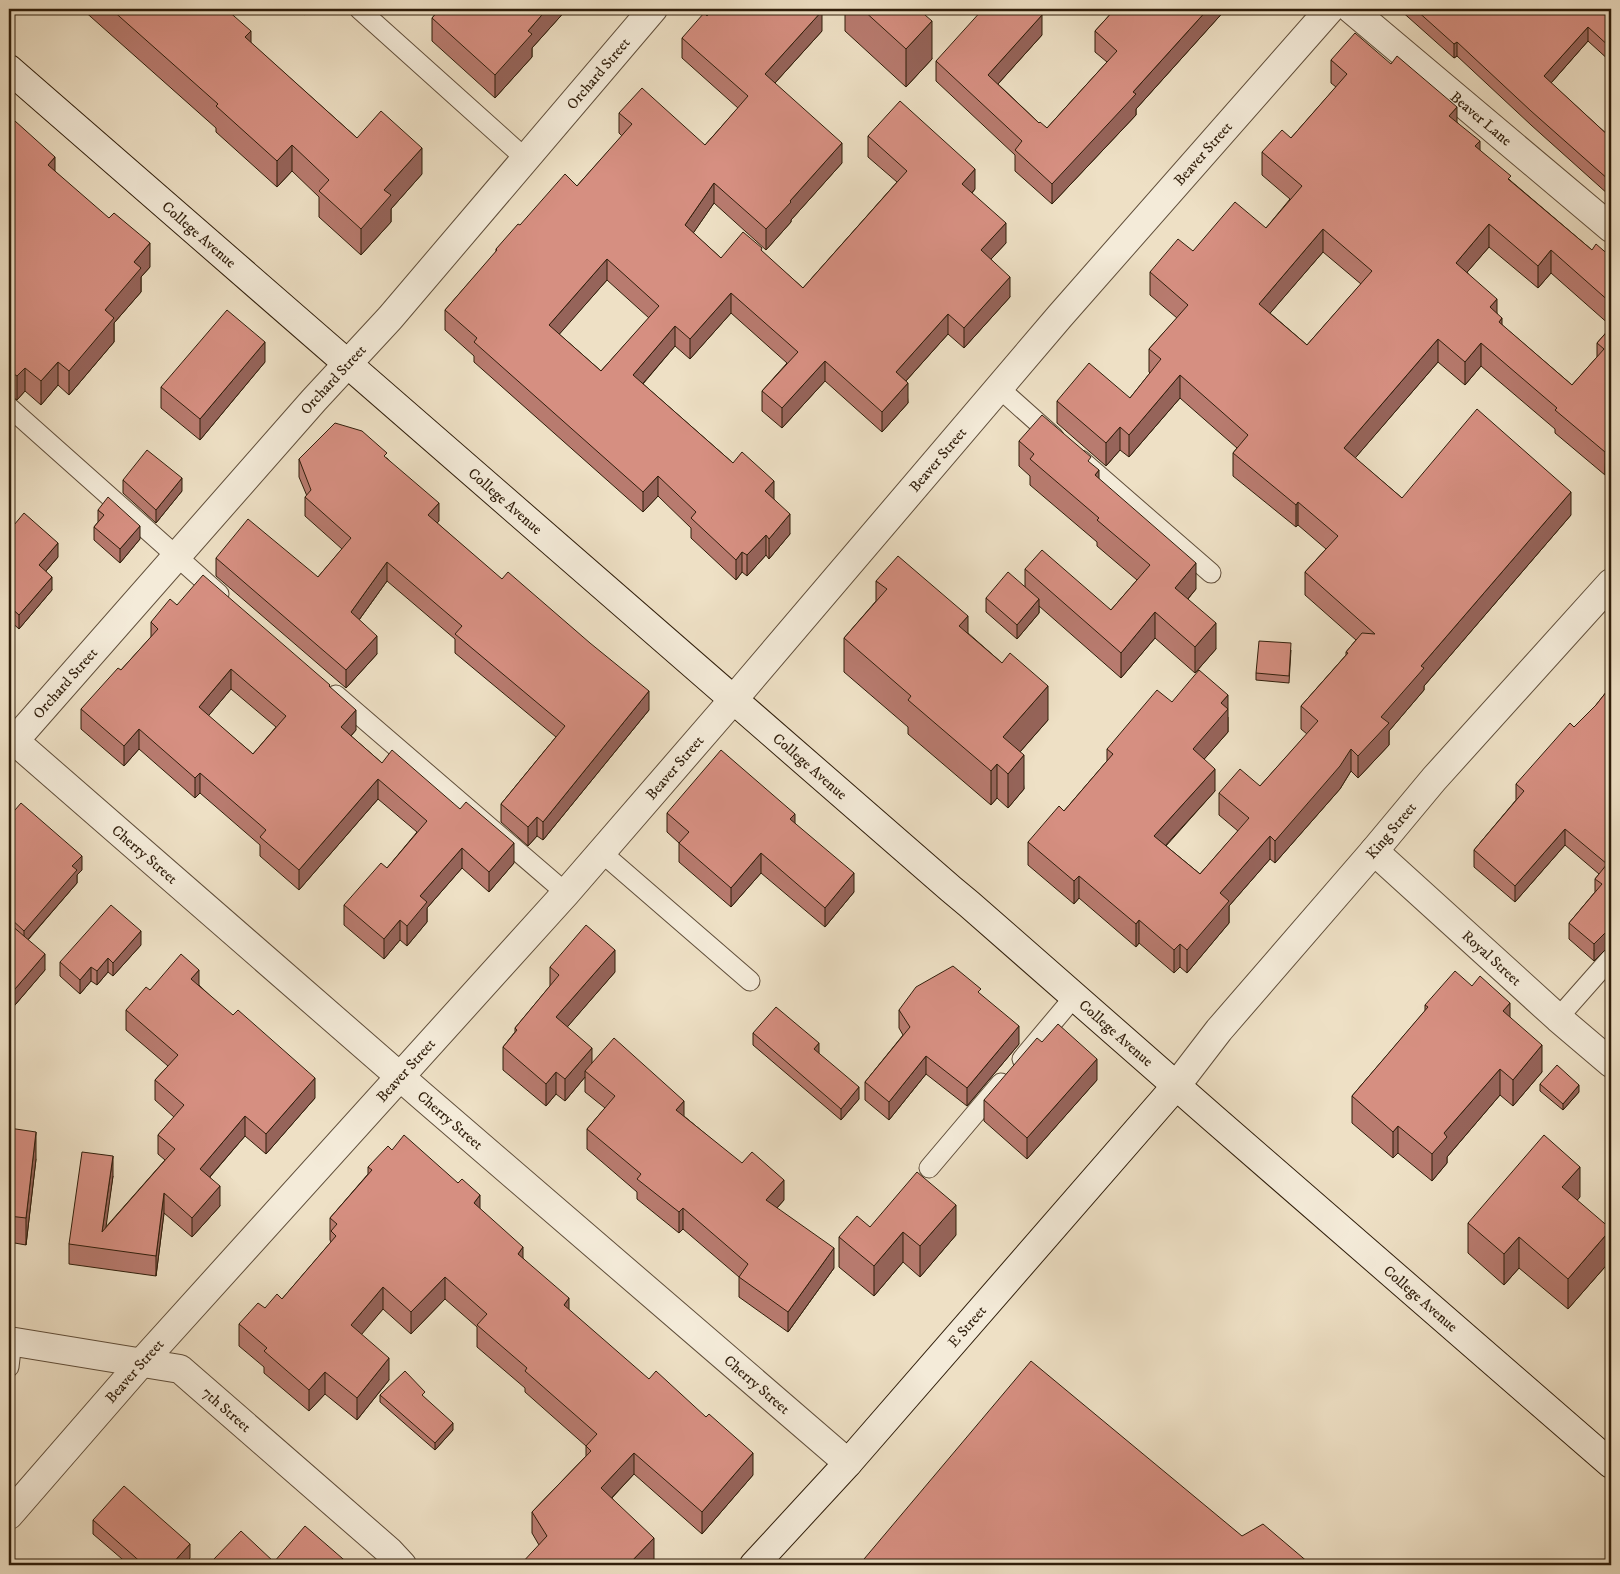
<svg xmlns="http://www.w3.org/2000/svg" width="1620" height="1574" font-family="'IM FELL DW Pica',serif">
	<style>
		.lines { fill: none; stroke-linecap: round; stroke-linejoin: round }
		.lane-casing { stroke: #604e3a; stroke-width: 21 }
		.street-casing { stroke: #604e3a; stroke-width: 30 }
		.secondary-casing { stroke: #301e0b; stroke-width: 30 }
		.lane { stroke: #f4ebd9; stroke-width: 19 }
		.street { stroke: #f4ebd9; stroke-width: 28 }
		.secondary { stroke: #f4ebd9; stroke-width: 28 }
		.wall { fill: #b87b6f; stroke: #301e0b; fill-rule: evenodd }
		.shaded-wall { fill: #96645a; stroke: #301e0b }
		.building { fill: #d68f81; stroke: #301e0b; fill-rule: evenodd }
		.labels { text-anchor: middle; stroke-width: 4.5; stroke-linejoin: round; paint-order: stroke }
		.street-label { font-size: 15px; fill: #301e0b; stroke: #f4ebd9 }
	</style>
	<rect width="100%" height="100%" fill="#eee0c5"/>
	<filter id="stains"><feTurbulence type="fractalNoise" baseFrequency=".004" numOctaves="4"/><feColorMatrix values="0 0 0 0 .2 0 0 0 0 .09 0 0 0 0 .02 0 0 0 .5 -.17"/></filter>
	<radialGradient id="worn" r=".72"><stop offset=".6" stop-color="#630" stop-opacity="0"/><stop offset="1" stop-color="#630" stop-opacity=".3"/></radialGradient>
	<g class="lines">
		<defs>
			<path id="lane" d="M359,9L526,159
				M999,388L1054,437
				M9,407L219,594
				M1081,460L1211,573
				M336,695L566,893
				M601,852L750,981
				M1558,1018L1611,958
				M1022,1059L1074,997
				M929,1168L1001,1083
				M9,1367L12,1341"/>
			<g id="street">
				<path id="s1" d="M1351,9L1611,228"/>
				<path id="s2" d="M9,736L421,1095L848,1463"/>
				<path id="s3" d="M9,747L314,400L390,318L653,9"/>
				<path id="s4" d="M1374,851L1558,1018L1611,1063"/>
				<path id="s5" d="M1176,1086L1219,1030L1374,851L1434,779L1611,583"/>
				<path id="s6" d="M9,1341L180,1369L389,1551L402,1565"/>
				<path id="s7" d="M9,1515L142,1362L566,893L733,700L1060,316L1330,9"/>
			</g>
			<g id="secondary">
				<path id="s8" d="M9,69L951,889L969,904L1213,1118L1611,1464"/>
				<path id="s9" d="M754,1565L848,1463L1176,1086"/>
			</g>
		</defs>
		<use href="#lane" class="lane-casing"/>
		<use href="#street" class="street-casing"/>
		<use href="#secondary" class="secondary-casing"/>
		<use href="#lane" class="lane"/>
		<use href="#street" class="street"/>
		<use href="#secondary" class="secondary"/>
	</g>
	<path class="wall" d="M82,9H226L251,43L357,138L422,174L391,209V222L361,255L319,217V197L292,171L277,187L216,132V128Z
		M298,9H310L305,15Z
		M440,9H567L532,48V57L495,98L432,41V18Z
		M845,9H918L932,59L906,87L845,31Z
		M1115,9H1226L1136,109V115L1052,204L1015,171V155L936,81V61L1042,35L998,84L1039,123L1047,128L1107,62L1095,52V31Z
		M1399,9H1611V62L1588,41L1551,83L1611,138L1609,195L1531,125L1457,56L1454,58Z
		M707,16L822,31L775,83L842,163L791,220V222L766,250L714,203L693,233L721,258L762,252L803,288L897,182L868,157V136L975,189L972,193L1006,243L991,259L1010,297L964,348L948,334L906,381L908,403L882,432L825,381L782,428L762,411V391L787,363L731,313L690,359L675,346L643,384L774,499L790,534L769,559L766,555L747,576L742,572L736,580L691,538V528L658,496L643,512L474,362V356L445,330V310L496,252V249L520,225L577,186L622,136L619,133V113L705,145L738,108L682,58V38ZM607,280L649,318L601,371L559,334Z
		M1331,60L1457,122L1480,150L1511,181L1592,250L1611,257V326L1551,273L1538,288L1489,247L1467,272L1497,313L1502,325L1572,385L1597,357V343L1611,327L1605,475L1555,433V429L1481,366L1465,385L1438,362L1355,458L1402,498L1571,515L1424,686V690L1389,731V745L1358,778L1351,771L1340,789L1275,863L1270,859L1229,906V923L1187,973L1180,967L1174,973L1139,943L1136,947L1079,898L1074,904L1028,865V842L1064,811L1107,761V749L1172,702L1228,717V732L1204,759L1215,791L1166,846L1200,874L1238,831L1219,815V793L1260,786L1307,734L1301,729V706L1346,655V652L1356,640L1305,595V572L1326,549L1298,525L1296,527L1233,476V453L1237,448L1180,398L1129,457L1120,450L1106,466L1057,423V401L1130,398L1150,373L1149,372V349L1177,318L1150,295V272L1193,251L1266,228L1290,199L1262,175V152L1291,138L1336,87L1331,83ZM1323,252L1361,284L1307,345L1270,313Z
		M9,128L55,171L150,267L141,277V292L114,323V342L69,395L58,385L41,405L25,391L17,400L11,396H9Z
		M265,362L200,440L161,408V387Z
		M1019,441L1091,464L1099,479L1196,589L1188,599L1216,649L1195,673L1155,638L1121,678L1039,606V613L1017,639L986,612V598L1025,588V569L1111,610L1137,580L1097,546V542L1030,485V476L1019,466Z
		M387,458L439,521L437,523L649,710L543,840L537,836L528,846L501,822V804L556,737L455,653V639L387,581L359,620L377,654L346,688L216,576V558L318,577L342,549L305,516V497L307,496L299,477V459Z
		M123,480L182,491L156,523L123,493Z
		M98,510L140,539L120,563L94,540V527L98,522Z
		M9,531L58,557L46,571L52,590L19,629L9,620Z
		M876,581L968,633L1002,663L1048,720L1020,752L1024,789L1008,808L997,798L991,805L908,734V727L844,672V638L876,601Z
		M177,605L330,687L356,730L351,736L382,763L514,863L489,892L462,868L427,908V922L407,946L400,940L384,959L344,925V905L387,868L417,832L378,799L299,890L260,856V845L200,793L195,798L139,749L124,766L81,729V709L121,670L151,637V622ZM231,689L276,727L253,754L208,716Z
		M1291,650L1289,683L1256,680V673Z
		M1611,686V947L1607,948L1594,961L1569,939V923L1595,892V879L1599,874L1565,845L1515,902L1474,867V850L1516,800V784L1574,727L1596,705Z
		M667,813L795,823L854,892L825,927L761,873L731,907L679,862V843L667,832Z
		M9,817L82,870L77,875V883L28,940L45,970L9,1012Z
		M141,945L113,976L108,972L97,985L91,981L80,994L60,976V962Z
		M1611,958V994L1608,990V974L1611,971Z
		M550,967L615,972L567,1027L592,1064L684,1116L784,1200L777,1208L834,1268L788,1332L739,1297V1277L683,1229L679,1233L637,1199V1192L587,1149V1129L605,1108L585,1092V1077L565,1101L556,1094L546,1106L503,1070V1047L515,1032V1028L550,986Z
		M199,985L315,1098L266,1154L245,1136L210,1177L220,1206L192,1237L164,1213L156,1276L69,1264V1244L113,1176L105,1228L165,1160L158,1154V1135L174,1117L155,1100V1080L168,1066L126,1030V1010L150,990Z
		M1472,986L1510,1017L1542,1072L1513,1106L1500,1095L1447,1157V1163L1432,1181L1398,1153L1393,1158L1352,1123V1096L1425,1011V1005Z
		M981,995L1019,1044L967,1106L926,1074L889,1120L865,1100V1082L903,1035L899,1028V1010Z
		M753,1033L819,1053L859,1099L841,1120L753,1045Z
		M1097,1080L1027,1159L984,1121V1100Z
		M1540,1084L1579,1092L1563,1110L1540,1091Z
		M9,1128L36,1159L26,1245L9,1242Z
		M392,1150L480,1209L523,1258L569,1310L753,1475L702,1534L634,1474L612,1498L654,1560L539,1545L532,1533V1512L586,1456V1446L525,1392V1388L477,1347V1327L445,1299L411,1334L383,1309L361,1334L389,1380L357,1420L325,1394L309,1411L264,1373V1367L239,1346V1324L265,1308L282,1299L331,1242L330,1240V1218L368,1174V1167Z
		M1580,1197L1577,1200L1611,1260L1568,1309L1519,1268L1504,1285L1468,1253V1223Z
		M870,1227L956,1235L920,1277L903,1262L874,1296L839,1267V1237Z
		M380,1395L425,1398L453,1430L435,1450L380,1402Z
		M93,1520L190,1558L184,1565H129L93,1534Z
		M214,1559L274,1562L350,1565H214Z"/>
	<path class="shaded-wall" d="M305,9H310L305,15Z
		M547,9H567L532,48V57L495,98V75L528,31Z
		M1208,9H1226L1136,109V115L1052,204V184L1133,92Z
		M822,11V31L765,94V74Z
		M1042,15V35L988,95V75Z
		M932,21V59L906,87V49Z
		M1588,27V41L1544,91V76Z
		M251,31V57L245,37Z
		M1457,42V56L1454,58V44Z
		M1457,107V130L1449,116Z
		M1480,141V164L1475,146Z
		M842,143V163L791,220V222L766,250V229L790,201Z
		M292,145V171L277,187V161Z
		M422,148V174L391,209V222L361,255V229L384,190Z
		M55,157V181L48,165Z
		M975,169V189L962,204V184Z
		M1611,178V192L1609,195V180Z
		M714,183V203L685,245V225Z
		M1006,223V243L981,270V250Z
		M1489,224V247L1456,285V263Z
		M1323,229V252L1259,326V304Z
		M150,243V267L141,277V292L114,323V342L69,395V371L134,262Z
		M1551,250V273L1538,288V266Z
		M607,259V280L549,346V325Z
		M1010,277V297L964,348V328Z
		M731,293V313L690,359V339Z
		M1497,299V322L1490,307Z
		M948,314V334L896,392V372Z
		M1502,318V341L1499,322Z
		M675,326V346L633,395V375Z
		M1438,339V362L1344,471V448Z
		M265,342V362L200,440V419Z
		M1481,343V366L1465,385V362Z
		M825,361V381L782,428V408Z
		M58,362V385L41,405V381Z
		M25,368V391L17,400V376Z
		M1180,375V398L1129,457V435Z
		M908,383V403L882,432V412Z
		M1120,427V450L1106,466V443Z
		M1611,445V467L1605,475V452Z
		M1099,470V496L1095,475Z
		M658,476V496L643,512V492Z
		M182,478V491L156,523V510Z
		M774,481V501L765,491Z
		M1571,492V515L1424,686V690L1389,731V745L1358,778V756L1381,717L1421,666Z
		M1298,502V525L1296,527V505Z
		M439,503V521L428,533V515Z
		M790,514V534L769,559V539Z
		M140,526V539L120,563V549Z
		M766,535V555L747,576V555Z
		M58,543V557L39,579V565Z
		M742,552V572L736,580V560Z
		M387,562V581L351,631V612Z
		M1196,563V589L1175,614V588Z
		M52,577V590L19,629V615Z
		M1039,599V613L1017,639V625Z
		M1155,612V638L1121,678V653Z
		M968,616V650L959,626Z
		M1216,623V649L1195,673V647Z
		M377,636V654L346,688V670Z
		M231,669V689L199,727V707Z
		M1048,686V720L1004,770L1003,737Z
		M649,691V710L543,840V822Z
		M1228,695V732L1193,772V749L1221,703Z
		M356,710V730L341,747V727Z
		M139,729V749L124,766V746Z
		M1351,749V771L1340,789L1275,863V841Z
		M1024,755V789L1008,808V774Z
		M997,764V798L991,805V771Z
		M1215,769V791L1154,858V836Z
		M200,773V793L195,798V778Z
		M378,779V799L299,890V870Z
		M795,814V833L790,819Z
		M537,817V836L528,846V827Z
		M1565,829V845L1515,902V886Z
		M1270,836V859L1229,906V923L1187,973V950L1220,893Z
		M514,843V863L489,892V872Z
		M462,848V868L427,908V922L407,946V926L420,896Z
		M761,853V873L731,907V888Z
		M82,856V870L77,875V883L24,944V931L72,866Z
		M854,873V892L825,927V908Z
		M1079,876V898L1074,904V881Z
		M400,920V940L384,959V939Z
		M1139,920V943L1136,947V924Z
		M141,931V945L113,976V963Z
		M1607,931V948L1594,961V944Z
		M1180,944V967L1174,973V950Z
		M615,950V972L556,1040V1017Z
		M45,954V970L9,1012V996Z
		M108,958V972L97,985V971Z
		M91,967V981L80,994V980Z
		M199,970V990L191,979Z
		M1510,1003V1029L1503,1011Z
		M1019,1026V1044L967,1106V1088Z
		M819,1043V1055L814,1049Z
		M1542,1045V1072L1513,1106V1080Z
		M592,1048V1070L585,1071V1077L565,1101V1079Z
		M926,1056V1074L889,1120V1102Z
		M1097,1059V1080L1027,1159V1138Z
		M1500,1069V1095L1447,1157V1163L1432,1181V1154L1444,1133Z
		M556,1072V1094L546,1106V1084Z
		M315,1078V1098L266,1154V1134Z
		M1579,1085V1092L1563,1110V1104Z
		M859,1087V1099L841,1120V1109Z
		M684,1101V1121L676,1110Z
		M245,1116V1136L200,1188V1169Z
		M1398,1126V1153L1393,1158V1132Z
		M36,1132V1159L26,1245V1218Z
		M113,1156V1176L103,1249L102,1232Z
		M1580,1167V1197L1562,1218V1187Z
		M784,1180V1200L766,1220V1200Z
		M220,1186V1206L192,1237V1218Z
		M164,1193V1213L156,1276V1256Z
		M480,1195V1217L474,1203Z
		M956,1205V1235L920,1277V1246Z
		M683,1208V1229L679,1233V1212Z
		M1611,1229V1260L1568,1309V1279Z
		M903,1232V1262L874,1296V1266Z
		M1519,1237V1268L1504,1285V1254Z
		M523,1247V1269L518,1254Z
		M834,1248V1268L788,1332V1312Z
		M445,1277V1299L411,1334V1312Z
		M383,1287V1309L351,1347V1325Z
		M569,1298V1320L564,1305Z
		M389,1358V1380L357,1420V1398Z
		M325,1372V1394L309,1411V1390Z
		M453,1423V1430L435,1450V1443Z
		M634,1453V1474L601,1509V1488Z
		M753,1453V1475L702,1534V1512Z
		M654,1538V1560L649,1565H628Z
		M190,1544V1558L184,1565H171Z"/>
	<path class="building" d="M111,9H226L251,31L245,37L357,138L381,111L422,148L384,190L391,195L361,229L319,191L329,180L292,145L277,161L216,106L218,104Z
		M440,9H547L528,31L532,34L495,75L432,18Z
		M714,9H819L822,11L765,74L842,143L790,201L791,202L766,229L714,183L685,225L721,258L743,232L762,248L761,250L803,288L907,171L868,136L900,101L975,169L962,184L1006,223L981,250L1010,277L964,328L948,314L896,372L908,383L882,412L825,361L782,408L762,391L798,352L731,293L690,339L675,326L633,375L733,463L742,452L774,481L765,491L790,514L769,539L766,535L747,555L742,552L736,560L691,518L696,512L658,476L643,492L474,342L477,338L445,310L497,250L496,249L518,224L520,225L565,174L577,186L632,124L619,113L642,88L705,145L715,134L748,96L682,38L704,13L707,16ZM607,259L659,306L601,371L549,325Z
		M862,9H918L932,21L906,49Z
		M983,9H1035L1042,15L988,75L1039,123L1040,122L1047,128L1117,51L1095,31L1115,9H1208L1133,92L1136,94L1052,184L1015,150L1022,141L936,61Z
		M1415,9H1611V48L1588,27L1544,76L1611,138V178L1609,180L1531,111L1457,42L1454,44Z
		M1355,33L1391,64L1397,56L1457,107L1449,116L1480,141L1475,146L1511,176L1508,179L1592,250L1596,244L1611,257V303L1551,250L1538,266L1489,224L1456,263L1497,299L1490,307L1502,318L1499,322L1572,385L1604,349L1597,343L1611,327V445L1605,452L1555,410L1557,408L1481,343L1465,362L1438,339L1344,448L1402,498L1477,409L1571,492L1421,666L1424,668L1381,717L1389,723L1358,756L1351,749L1340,766L1275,841L1270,836L1220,893L1229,901L1187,950L1180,944L1174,950L1139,920L1136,924L1079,876L1074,881L1028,842L1059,806L1064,811L1113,754L1107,749L1157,690L1172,702L1199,670L1228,695L1221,703L1228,709L1193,749L1215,769L1154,836L1200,874L1249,818L1219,793L1240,769L1260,786L1318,721L1301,706L1348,653L1346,652L1362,633L1375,634L1305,572L1338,536L1298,502L1296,505L1233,453L1248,435L1180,375L1129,435L1120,427L1106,443L1057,401L1089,363L1130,398L1161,359L1149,349L1188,305L1150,272L1178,239L1193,251L1235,202L1266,228L1302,186L1262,152L1282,130L1291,138L1347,74L1331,60ZM1323,229L1372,271L1307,345L1259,304Z
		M15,121L55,157L48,165L109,218L114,213L150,243L134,262L141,268L105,310L114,318L69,371L58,362L41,381L25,368L17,376L11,372H9V128Z
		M227,310L265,342L200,419L161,387Z
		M1042,415L1091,457L1088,461L1099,470L1095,475L1196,563L1175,588L1216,623L1195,647L1155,612L1121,653L1025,569L1042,550L1111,610L1150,565L1097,520L1099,518L1030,459L1034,454L1019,441Z
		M335,423L362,431L387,453L384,456L439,503L428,515L502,579L508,572L590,643L649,691L543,822L537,817L528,827L501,804L565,726L455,634L462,626L387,562L351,612L377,636L346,670L216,558L248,519L318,577L351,538L305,497L311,490L299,459Z
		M147,450L182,478L156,510L123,480Z
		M108,497L140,526L120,549L94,527L104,515L98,510Z
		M24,513L58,543L39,565L52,577L19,615L9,606V546L10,545L9,544V531Z
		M898,556L968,616L959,626L1002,663L1010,653L1048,686L1003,737L1024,755L1008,774L997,764L991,771L908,700L911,696L844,638L887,589L876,581Z
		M1008,572L1039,599L1017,625L986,598Z
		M203,575L330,685L329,686L356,710L341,727L382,763L392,750L460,809L466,802L514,843L489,872L462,848L420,896L427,902L407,926L400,920L384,939L344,905L381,863L387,868L427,821L378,779L299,870L260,837L266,830L200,773L195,778L139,729L124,746L81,709L118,668L121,670L158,629L151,622L170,599L177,605ZM231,669L286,716L253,754L199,707Z
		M1259,641L1291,643L1289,676L1256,673Z
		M1611,686V931H1607L1594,944L1569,923L1602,884L1595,879L1607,864L1565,829L1515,886L1474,850L1524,791L1516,784L1570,723L1574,727L1596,705Z
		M721,750L795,814L790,819L854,873L825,908L761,853L731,888L679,843L689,832L667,813Z
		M21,803L82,856L72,866L77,870L24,931L9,917V910L13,905L9,902V817Z
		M111,905L141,931L113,963L108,958L97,971L91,967L80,980L60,962Z
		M11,925L45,954L9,996V927Z
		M586,925L615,950L556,1017L592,1048L565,1079L556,1072L546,1084L503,1047L517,1030L515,1028L559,975L550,967Z
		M181,954L199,970L191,979L233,1015L238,1010L315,1078L266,1134L245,1116L200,1169L220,1186L192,1218L164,1193L156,1256L69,1244L82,1152L113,1156L102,1232L175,1149L158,1135L184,1105L155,1080L178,1055L126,1010L146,987L150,990Z
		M953,966L981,989L978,992L1019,1026L967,1088L926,1056L889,1102L865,1082L910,1027L899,1010L916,987Z
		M1611,970V977L1608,974Z
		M1455,971L1472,986L1480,976L1510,1003L1503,1011L1542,1045L1513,1080L1500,1069L1444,1133L1447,1137L1432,1154L1398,1126L1393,1132L1352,1096L1428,1007L1425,1005Z
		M776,1007L819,1043L814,1049L859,1087L841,1109L753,1033Z
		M1058,1024L1097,1059L1027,1138L984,1100L1037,1038L1042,1042Z
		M614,1038L684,1101L676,1110L742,1163L752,1152L784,1180L766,1200L834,1248L788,1312L739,1277L748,1264L683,1208L679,1212L637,1179L641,1174L587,1129L615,1096L585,1071Z
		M1557,1065L1579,1085L1563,1104L1540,1084Z
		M9,1128L36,1132L26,1218L9,1216Z
		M404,1135L458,1183L462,1179L480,1195L474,1203L523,1247L518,1254L569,1298L564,1305L649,1379L656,1371L706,1417L709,1414L753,1453L702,1512L634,1453L601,1488L654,1538L628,1565H520L547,1536L532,1512L591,1451L586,1446L597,1434L525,1371L527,1368L477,1325L487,1314L445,1277L411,1312L383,1287L351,1325L389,1358L357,1398L325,1372L309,1390L264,1351L267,1348L239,1324L258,1303L265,1308L277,1294L282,1299L336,1236L331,1231L337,1224L330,1218L372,1170L368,1167L388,1146L392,1150Z
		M1544,1135L1580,1167L1562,1187L1611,1229L1568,1279L1519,1237L1504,1254L1468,1223Z
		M917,1172L956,1205L920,1246L903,1232L874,1266L839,1237L857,1216L870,1227Z
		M1031,1361L1242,1536L1263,1524L1309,1563L1307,1565H859Z
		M405,1371L425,1392L422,1395L453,1423L435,1443L380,1395Z
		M124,1486L190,1544L171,1565H144L93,1520Z
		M305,1526L350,1565H222L214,1559L241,1531L274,1562Z"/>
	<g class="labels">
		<g class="street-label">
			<text dy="5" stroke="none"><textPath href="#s3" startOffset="895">Orchard Street</textPath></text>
			<text dy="5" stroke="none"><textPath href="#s1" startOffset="170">Beaver Lane</textPath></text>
			<text dy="5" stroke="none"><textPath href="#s7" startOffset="1811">Beaver Street</textPath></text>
			<text dy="5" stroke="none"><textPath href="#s8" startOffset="252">College Avenue</textPath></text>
			<text dy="5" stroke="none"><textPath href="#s3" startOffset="490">Orchard Street</textPath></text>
			<text dy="5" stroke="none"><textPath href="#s7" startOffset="1406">Beaver Street</textPath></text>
			<text dy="5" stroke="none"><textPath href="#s8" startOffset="658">College Avenue</textPath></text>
			<text dy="5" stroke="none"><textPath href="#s3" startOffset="85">Orchard Street</textPath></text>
			<text dy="5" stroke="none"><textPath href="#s7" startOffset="1001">Beaver Street</textPath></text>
			<text dy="5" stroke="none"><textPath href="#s8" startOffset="1062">College Avenue</textPath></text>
			<text dy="5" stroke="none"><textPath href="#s5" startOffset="334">King Street</textPath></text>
			<text dy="5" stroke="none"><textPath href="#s2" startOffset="180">Cherry Street</textPath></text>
			<text dy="5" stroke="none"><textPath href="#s4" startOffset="159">Royal Street</textPath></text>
			<text dy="5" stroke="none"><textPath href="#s8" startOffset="1468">College Avenue</textPath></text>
			<text dy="5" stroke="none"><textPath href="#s7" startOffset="596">Beaver Street</textPath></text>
			<text dy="5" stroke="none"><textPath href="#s2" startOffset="585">Cherry Street</textPath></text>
			<text dy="5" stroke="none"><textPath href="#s8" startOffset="1872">College Avenue</textPath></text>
			<text dy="5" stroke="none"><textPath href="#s9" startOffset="320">E Street</textPath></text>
			<text dy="5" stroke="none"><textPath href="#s7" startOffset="191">Beaver Street</textPath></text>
			<text dy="5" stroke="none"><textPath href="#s2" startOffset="990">Cherry Street</textPath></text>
			<text dy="5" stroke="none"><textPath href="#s6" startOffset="235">7th Street</textPath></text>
		</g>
	</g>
	<rect width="1620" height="1574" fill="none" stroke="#eee0c5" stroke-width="30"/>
	<rect x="10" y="10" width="1600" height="1554" fill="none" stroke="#301e0b" stroke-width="2.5"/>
	<rect x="15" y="15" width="1590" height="1544" fill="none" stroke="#301e0b"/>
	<rect width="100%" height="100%" filter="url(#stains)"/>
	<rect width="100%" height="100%" fill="url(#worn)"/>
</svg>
